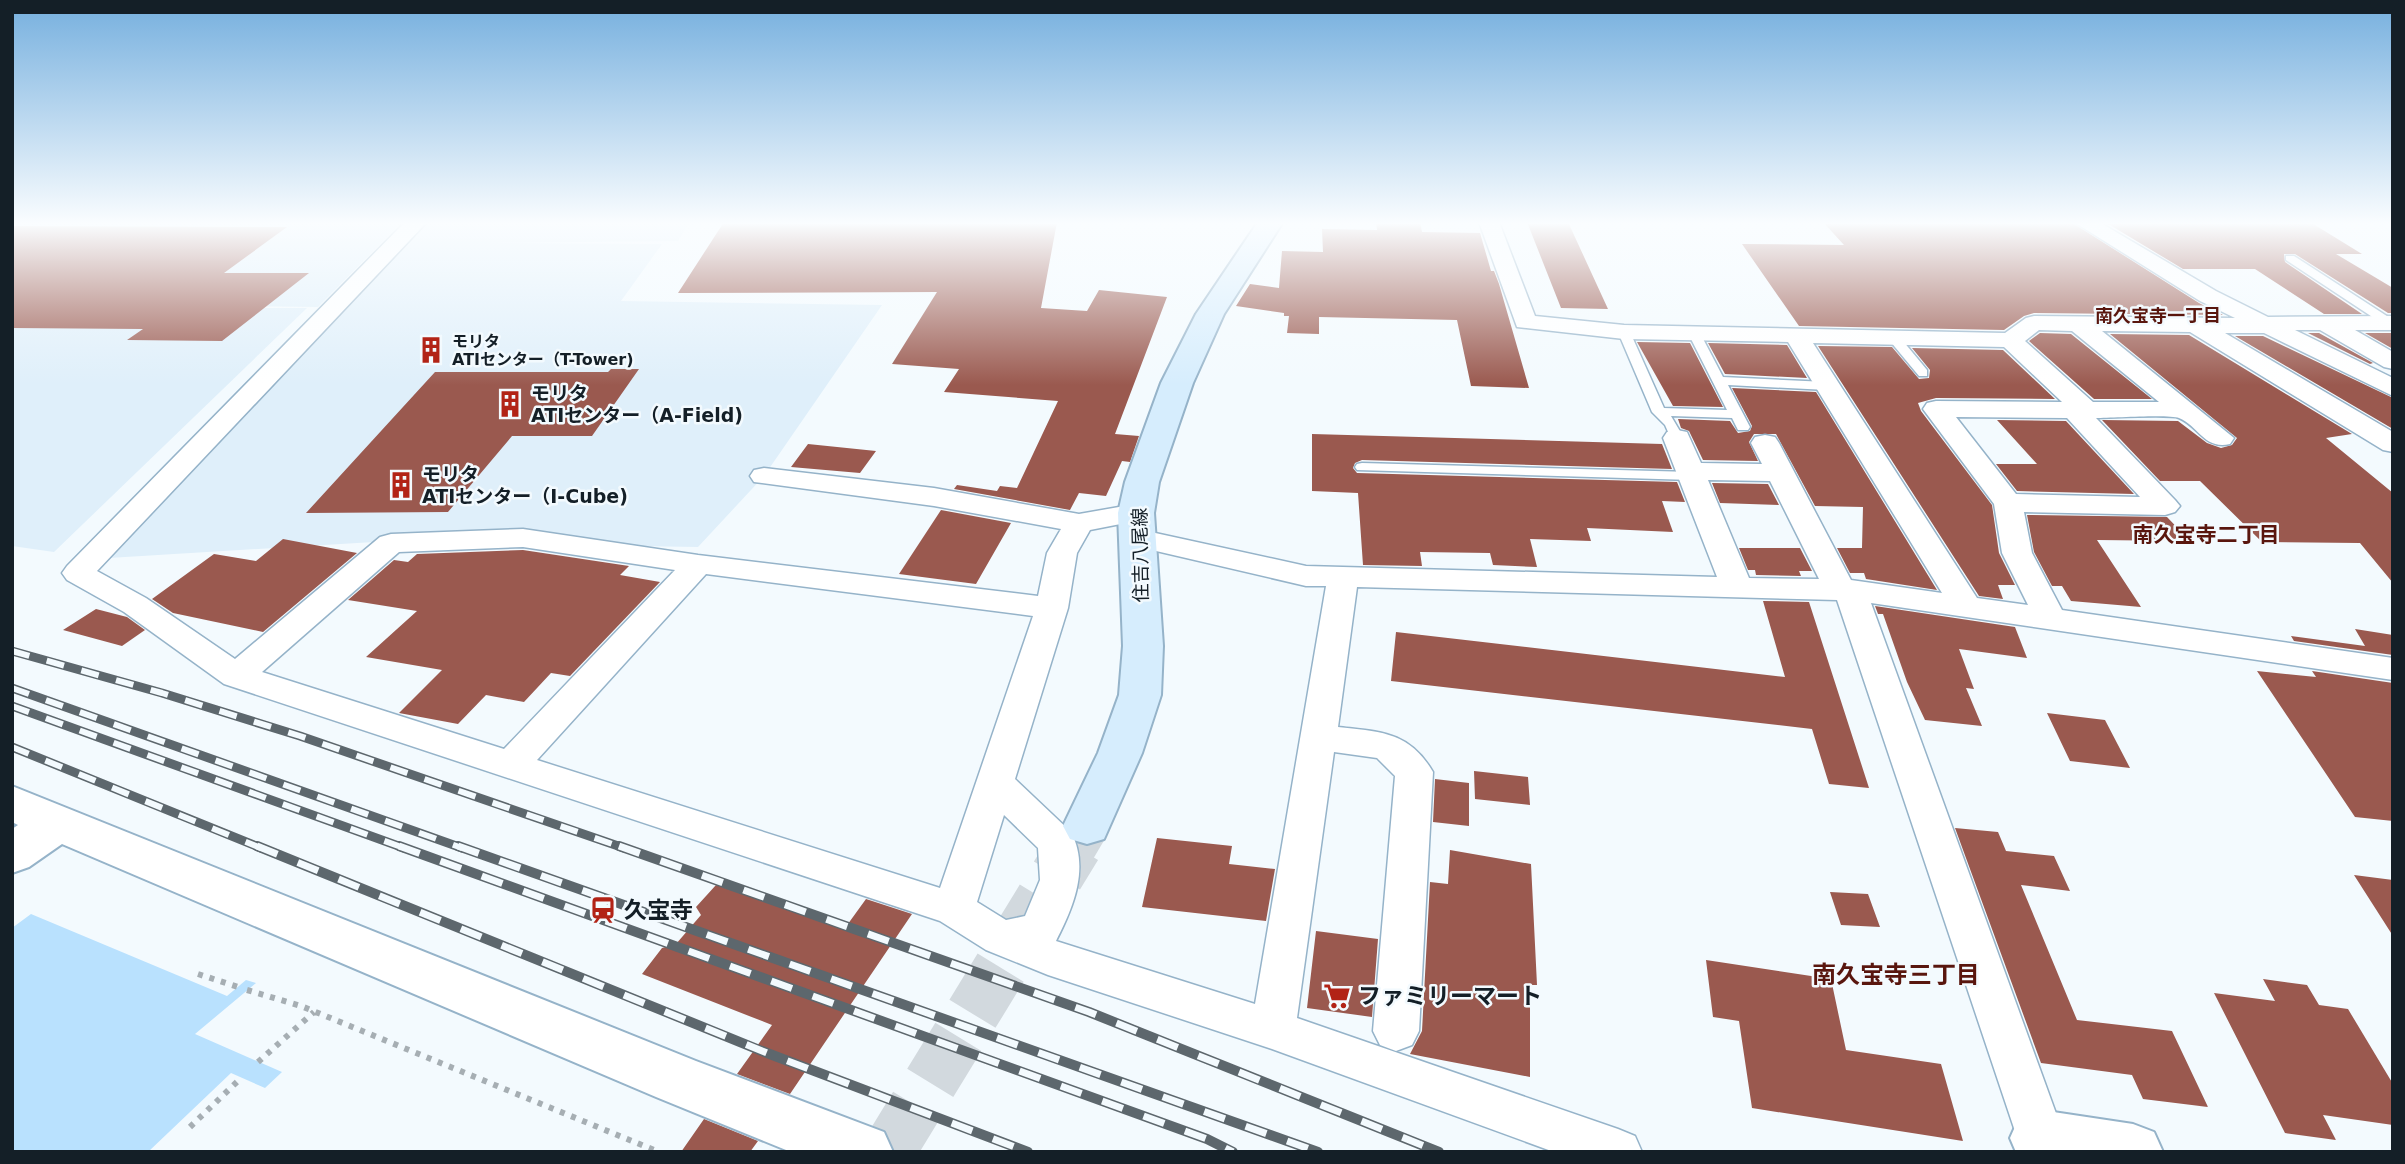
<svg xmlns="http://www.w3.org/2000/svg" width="2405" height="1164" font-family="'DejaVu Sans','Noto Sans JP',sans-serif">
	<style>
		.built { fill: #dfeffa }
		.green { fill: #b9e1fe }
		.building { fill: #9a594f }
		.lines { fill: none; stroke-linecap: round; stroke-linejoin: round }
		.secondary-tunnel-far1 { stroke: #d2d9de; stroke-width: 44; stroke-dasharray: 44 22; stroke-linecap: butt }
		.secondary-tunnel { stroke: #d2d9de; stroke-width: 54; stroke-dasharray: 54 27; stroke-linecap: butt }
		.service-casing { stroke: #95b3c9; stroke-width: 3 }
		.minor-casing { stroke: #95b3c9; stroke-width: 3 }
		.tertiary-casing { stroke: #95b3c9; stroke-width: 4 }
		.secondary-casing { stroke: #95b3c9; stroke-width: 4 }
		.path { stroke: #a6aeb3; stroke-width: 6; stroke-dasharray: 5 7; stroke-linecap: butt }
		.service { fill: #fff; fill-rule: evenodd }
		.minor { fill: #fff; fill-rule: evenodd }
		.tertiary { fill: #fff; fill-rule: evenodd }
		.secondary { fill: #d6edfd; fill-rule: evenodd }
		.rail-far1-casing { stroke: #5d676d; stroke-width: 9 }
		.rail-casing { stroke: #5d676d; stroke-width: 10 }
		.rail-far1 { stroke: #f3fafe; stroke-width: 6; stroke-dasharray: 18; stroke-linecap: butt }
		.rail { stroke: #f3fafe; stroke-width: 7; stroke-dasharray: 22; stroke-linecap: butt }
		.labels { text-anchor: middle; stroke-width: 5; stroke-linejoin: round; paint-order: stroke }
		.far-poi-label { font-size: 16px; font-weight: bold; fill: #141f27; stroke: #f3fafe; text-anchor: start }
		.far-neighbourhood-label { font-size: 18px; font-weight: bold; fill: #59160e; stroke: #f3fafe }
		.poi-label { font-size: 19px; font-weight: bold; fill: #141f27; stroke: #f3fafe; text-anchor: start }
		.street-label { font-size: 19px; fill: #141f27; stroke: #f3fafe }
		.neighbourhood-label { font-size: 21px; font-weight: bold; fill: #59160e; stroke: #f3fafe }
		.near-poi-label { font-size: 23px; font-weight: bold; fill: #141f27; stroke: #f3fafe; text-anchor: start }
		.near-neighbourhood-label { font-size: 24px; font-weight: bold; fill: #59160e; stroke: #f3fafe }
	</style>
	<rect width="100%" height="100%" fill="#f3fafe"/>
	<path class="built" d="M12,222H402L318,307L12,303Z
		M427,222H690L678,241L489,243L662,244L621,301L882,305L764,476L698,547L374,542L109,558Z
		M12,308H307L54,552L12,546Z"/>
	<path class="green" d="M31,914L227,996L246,980L256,983L195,1034L282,1072L265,1088L231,1073L148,1152H12V928Z"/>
	<path class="building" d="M724,222H1057L1041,308L1087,311L1099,290L1167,297L1115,434L1139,436L1130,462L1122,461L1106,496L1079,493L1070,510L954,489L957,485L997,491L1000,486L1017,488L1058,401L944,392L959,369L892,364L937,292L678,293Z
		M1376,222H1420L1422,232L1480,233L1491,271H1494L1499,284L1529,388L1471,386L1457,320L1319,317V334L1287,333L1289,316H1284V313L1236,306L1250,284L1279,288L1282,251L1323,252L1322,229L1377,230Z
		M1527,222H1568L1608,309L1561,308Z
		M1823,222H2071L2199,303L2223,315L2034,313L2024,316L2004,330L1799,326L1742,244L1844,245Z
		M2105,222H2310L2362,254H2336L2393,288V313H2388L2295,254H2284L2285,262L2362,314H2324L2255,269H2183Z
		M12,226L287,227L224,273H309L222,341L127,340L143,329L12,328Z
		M2040,333L2071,334L2152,399H2094L2029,341Z
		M2308,333H2319L2373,363L2370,364Z
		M2365,333H2393V349Z
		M2110,334L2189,335L2352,434L2326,438L2393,493V583L2360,543L2262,542L2200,481H2160L2102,420L2178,421L2207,443L2221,448L2232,445L2237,438Z
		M2235,336H2263L2393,398V429Z
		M1637,342L1690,343L1723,407L1673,406Z
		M1708,343L1787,345L1807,378L1725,374Z
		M1818,346L1892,347L1919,379L1929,378L1930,370L1912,348L2003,350L2055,399L1936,398L1918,403L1921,411L1992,505L1999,553L2015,585H1998L2003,599L1979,596Z
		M611,369H639L592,436H512L448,512L306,513L435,372H608Z
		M1732,388L1816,392L1937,590L1866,579L1864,573H1850L1837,548H1862L1863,507L1815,506L1776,434H1754L1749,442L1758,461L1703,460L1689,431L1681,428L1678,419L1730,421L1738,433L1750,431L1752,426Z
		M1997,420L2066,421L2134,494L2017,491L1996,464H2037Z
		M1312,434L1662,444L1672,469L1362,460L1355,463L1353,468L1357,473L1677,482L1685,502L1662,501L1673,532L1587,528L1591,541L1530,539L1537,567L1493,565L1490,553L1420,552L1422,566L1363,565L1358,493L1312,491Z
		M808,444L876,451L860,473L791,467Z
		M1712,483L1768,484L1779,505L1720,503Z
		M941,510L1011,523L976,584L899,574Z
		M2027,515L2167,517L2190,541L2097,540L2141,607L2071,601L2062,586H2052L2034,552Z
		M283,539L357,553L263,632L173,613L152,599L214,554L256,561Z
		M1739,548H1800L1812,571H1799L1801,576L1756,575L1755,570H1748Z
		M523,550L629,566L620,575L660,582L570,676L551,673L524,702L486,695L458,724L399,713L442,670L366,657L417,611L348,600L394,560L408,562L417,554Z
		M1763,601L1809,602L1869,788L1829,784L1812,729L1391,681L1396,632L1785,677Z
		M1875,606L2015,627L2027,658L1959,649L1974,689L1966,688L1982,726L1925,720L1907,682L1883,614H1878Z
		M96,609L127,617L145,630L122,646L63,630Z
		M2355,629L2393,635V655L2294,641L2291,636L2365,646Z
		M2257,671L2316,677L2312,671L2393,683V821L2355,817Z
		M2047,713L2105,720L2130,768L2070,761Z
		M1474,771L1528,777L1530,805L1475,799Z
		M1435,779L1469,783V826L1433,822Z
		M1955,828L1998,832L2006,851L2054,856L2070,891L2021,885L2077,1020L2172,1031L2208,1107L2143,1099L2132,1075L2041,1063Z
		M1157,838L1232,846L1229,864L1275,869L1266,921L1142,907Z
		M1450,850L1531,864L1537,985H1530V1077L1410,1054L1422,1031L1430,882L1448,884Z
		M2354,875L2393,880V936Z
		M716,885L845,928L866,899L912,914L790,1094L737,1074L772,1025L642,974L662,948L676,944L701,915L696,907Z
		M1830,892L1868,894L1880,927L1841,925Z
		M1316,931L1378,939L1372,1017L1307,1008Z
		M1706,960L1831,979L1846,1050L1941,1064L1963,1141L1752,1108L1739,1021L1713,1017Z
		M2263,979L2307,985L2319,1005L2348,1009L2393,1084V1125L2323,1115L2336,1140L2285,1133L2214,993L2275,1001Z
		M704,1119L758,1141L750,1152H681Z"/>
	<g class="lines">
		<path class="secondary-tunnel-far1" d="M1074,848L1087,826"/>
		<path class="secondary-tunnel" d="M888,1152L1075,846"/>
		<defs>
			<path id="service" d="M2286,256H2294L2393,320V326H2386L2286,260Z
				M1624,328L1630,332L1664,408L1727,410L1688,333L1694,329L1700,333L1723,377L1827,382L1833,386L1827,390L1728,385L1750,427L1748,430H1738L1732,418L1671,416L1684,438L1682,441H1672L1665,425L1652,412L1618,332Z
				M1894,334L1898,335L1927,370V376H1919L1890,341L1888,338Z
				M1362,463L1692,472L1699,476L1692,480L1357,470L1355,467L1357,464Z"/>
			<path id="minor" d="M405,222H427L97,571L146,598L235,659L380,537L391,534L523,529L698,555L1038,596L1047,553L1061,529L934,506L754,482L750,476L754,470L764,468L934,488L1079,514L1136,504L1146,507L1151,513L1146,519L1090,530L1077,553L1068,608L1015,779L1071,832C1090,868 1073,908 1056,941L1255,1004L1326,586H1306L1126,544L1122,538L1126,532L1137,529L1306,566L1717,577L1663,438L1667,432L1677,430L1687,432L1701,463L1762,464L1751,443L1755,437L1765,435L1775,437L1779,443L1851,580L1942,593L1788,342L1624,339L1517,327L1479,222H1499L1535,316L1624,325L2005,333L2026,318L2034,316L2235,318L2200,301L2074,222H2099L2216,291L2268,317L2393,316V330H2355L2393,352V369L2384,367L2320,330H2295L2393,378V396L2264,333H2225L2393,432V452L2383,450L2190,332L2102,331L2234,438L2230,444C2204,450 2199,426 2179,418C2169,414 2111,418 2096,418L2175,500L2180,506L2175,512L2165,515L2024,512L2032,553L2062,610L2393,658V680L1871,603L2070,1152H2022L1837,600L1357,587L1338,727C1380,732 1409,731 1433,772L1419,1031L1412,1045L1396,1051L1380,1045L1373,1031L1395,776L1377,758L1334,752L1297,1018L1618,1129L1635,1136L1642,1152H1554L1272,1049L1048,975L986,950L940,921L224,684L124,612L67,580L62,573L67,566ZM2039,330L2072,331L2159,402H2093L2025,341ZM1813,343L2004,347L2062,402L1936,401L1927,403L1923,409L1994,504L2002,553L2028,605L1977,598ZM1956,417L2067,418L2140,497L2016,494ZM1708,480L1770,481L1819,579L1749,578ZM523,547L675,570L504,749L262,672L399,552ZM706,574L1033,616L940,888L537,760ZM1004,815L1038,848L1040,880L1025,916L1006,920L977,902Z"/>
			<path id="tertiary" d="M12,786L696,1061L884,1132L893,1152H791L656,1097L62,844L29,867L12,873V829L18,825L12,822Z
				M2040,1110L2133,1124L2154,1132L2163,1152H2016L2010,1138L2019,1118Z"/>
			<path id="secondary" d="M1258,222H1283L1224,314L1193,383L1159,482L1154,513L1163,646L1161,695L1142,753L1104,839L1087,844L1070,839L1063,826L1098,753L1119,695L1123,646L1118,513L1125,482L1161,383L1196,314Z"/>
		</defs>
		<use href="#service" class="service-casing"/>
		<use href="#minor" class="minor-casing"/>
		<use href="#tertiary" class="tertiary-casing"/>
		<use href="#secondary" class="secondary-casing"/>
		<path class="path" d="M198,974L238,987
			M247,990L301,1006L659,1152
			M258,1062L314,1012
			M190,1127L241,1078"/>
		<use href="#service" class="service"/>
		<use href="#minor" class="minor"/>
		<use href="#tertiary" class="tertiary"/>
		<use href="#secondary" class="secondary"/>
		<defs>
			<path id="rail-far1" d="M12,651L162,693L300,736L624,848
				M12,688L462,848
				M12,706L404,848
				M12,747L261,848"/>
			<path id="rail" d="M257,846L767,1053L1028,1152
				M399,846L1207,1139L1233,1152
				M458,846L1318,1152
				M619,846L1089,1012L1439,1152"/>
		</defs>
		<use href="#rail-far1" class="rail-far1-casing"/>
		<use href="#rail" class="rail-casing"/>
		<use href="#rail-far1" class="rail-far1"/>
		<use href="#rail" class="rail"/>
	</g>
	<linearGradient id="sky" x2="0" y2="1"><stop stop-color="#75afde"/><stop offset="0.58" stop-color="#fafdff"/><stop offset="1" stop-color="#fafdff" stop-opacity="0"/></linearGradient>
	<rect width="2405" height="385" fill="url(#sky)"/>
	<defs>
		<symbol id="building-bare" viewBox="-9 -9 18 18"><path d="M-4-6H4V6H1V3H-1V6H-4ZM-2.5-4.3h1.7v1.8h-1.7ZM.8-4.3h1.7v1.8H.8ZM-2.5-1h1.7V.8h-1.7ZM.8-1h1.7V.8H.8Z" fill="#b22316" stroke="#f3fafe" stroke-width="2.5" paint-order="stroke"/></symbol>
		<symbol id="station-bare" viewBox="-9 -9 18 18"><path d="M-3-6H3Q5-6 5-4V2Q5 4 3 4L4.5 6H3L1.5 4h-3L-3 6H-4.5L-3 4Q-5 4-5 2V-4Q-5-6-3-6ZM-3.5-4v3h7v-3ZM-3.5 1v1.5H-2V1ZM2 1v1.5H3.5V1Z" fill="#b22316" stroke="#f3fafe" stroke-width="2.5" paint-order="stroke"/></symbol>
		<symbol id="supermarket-bare" viewBox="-9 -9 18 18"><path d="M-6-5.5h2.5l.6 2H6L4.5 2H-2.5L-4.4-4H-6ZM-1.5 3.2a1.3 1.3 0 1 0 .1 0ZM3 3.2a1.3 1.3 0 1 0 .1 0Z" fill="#b22316" stroke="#f3fafe" stroke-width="2.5" paint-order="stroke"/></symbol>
	</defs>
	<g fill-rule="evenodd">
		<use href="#building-bare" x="412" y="331" width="38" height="38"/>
		<use href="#building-bare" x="491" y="385" width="38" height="38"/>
		<use href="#building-bare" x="382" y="466" width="38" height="38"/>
		<use href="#station-bare" x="584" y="891" width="38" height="38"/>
		<use href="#supermarket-bare" x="1318" y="977" width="38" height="38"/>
	</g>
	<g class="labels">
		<g class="far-poi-label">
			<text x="452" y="347">モリタ<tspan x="452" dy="18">ATIセンター（T-Tower)</tspan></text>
		</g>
		<g class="far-neighbourhood-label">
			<text x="2158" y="322">南久宝寺一丁目</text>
		</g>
		<g class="poi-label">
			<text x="531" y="400">モリタ<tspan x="531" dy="22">ATIセンター（A-Field)</tspan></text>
			<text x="422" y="481">モリタ<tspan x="422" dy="22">ATIセンター（I-Cube)</tspan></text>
		</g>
		<g class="street-label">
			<text transform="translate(1140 555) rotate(-91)" y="7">住吉八尾線</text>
		</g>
		<g class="neighbourhood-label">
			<text x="2206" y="542">南久宝寺二丁目</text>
		</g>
		<g class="near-poi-label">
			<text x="624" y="918">久宝寺</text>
			<text x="1358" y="1004">ファミリーマート</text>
		</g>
		<g class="near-neighbourhood-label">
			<text x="1896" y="983">南久宝寺三丁目</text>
		</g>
	</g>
	<rect width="2405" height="1164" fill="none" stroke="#141f27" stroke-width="28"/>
</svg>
